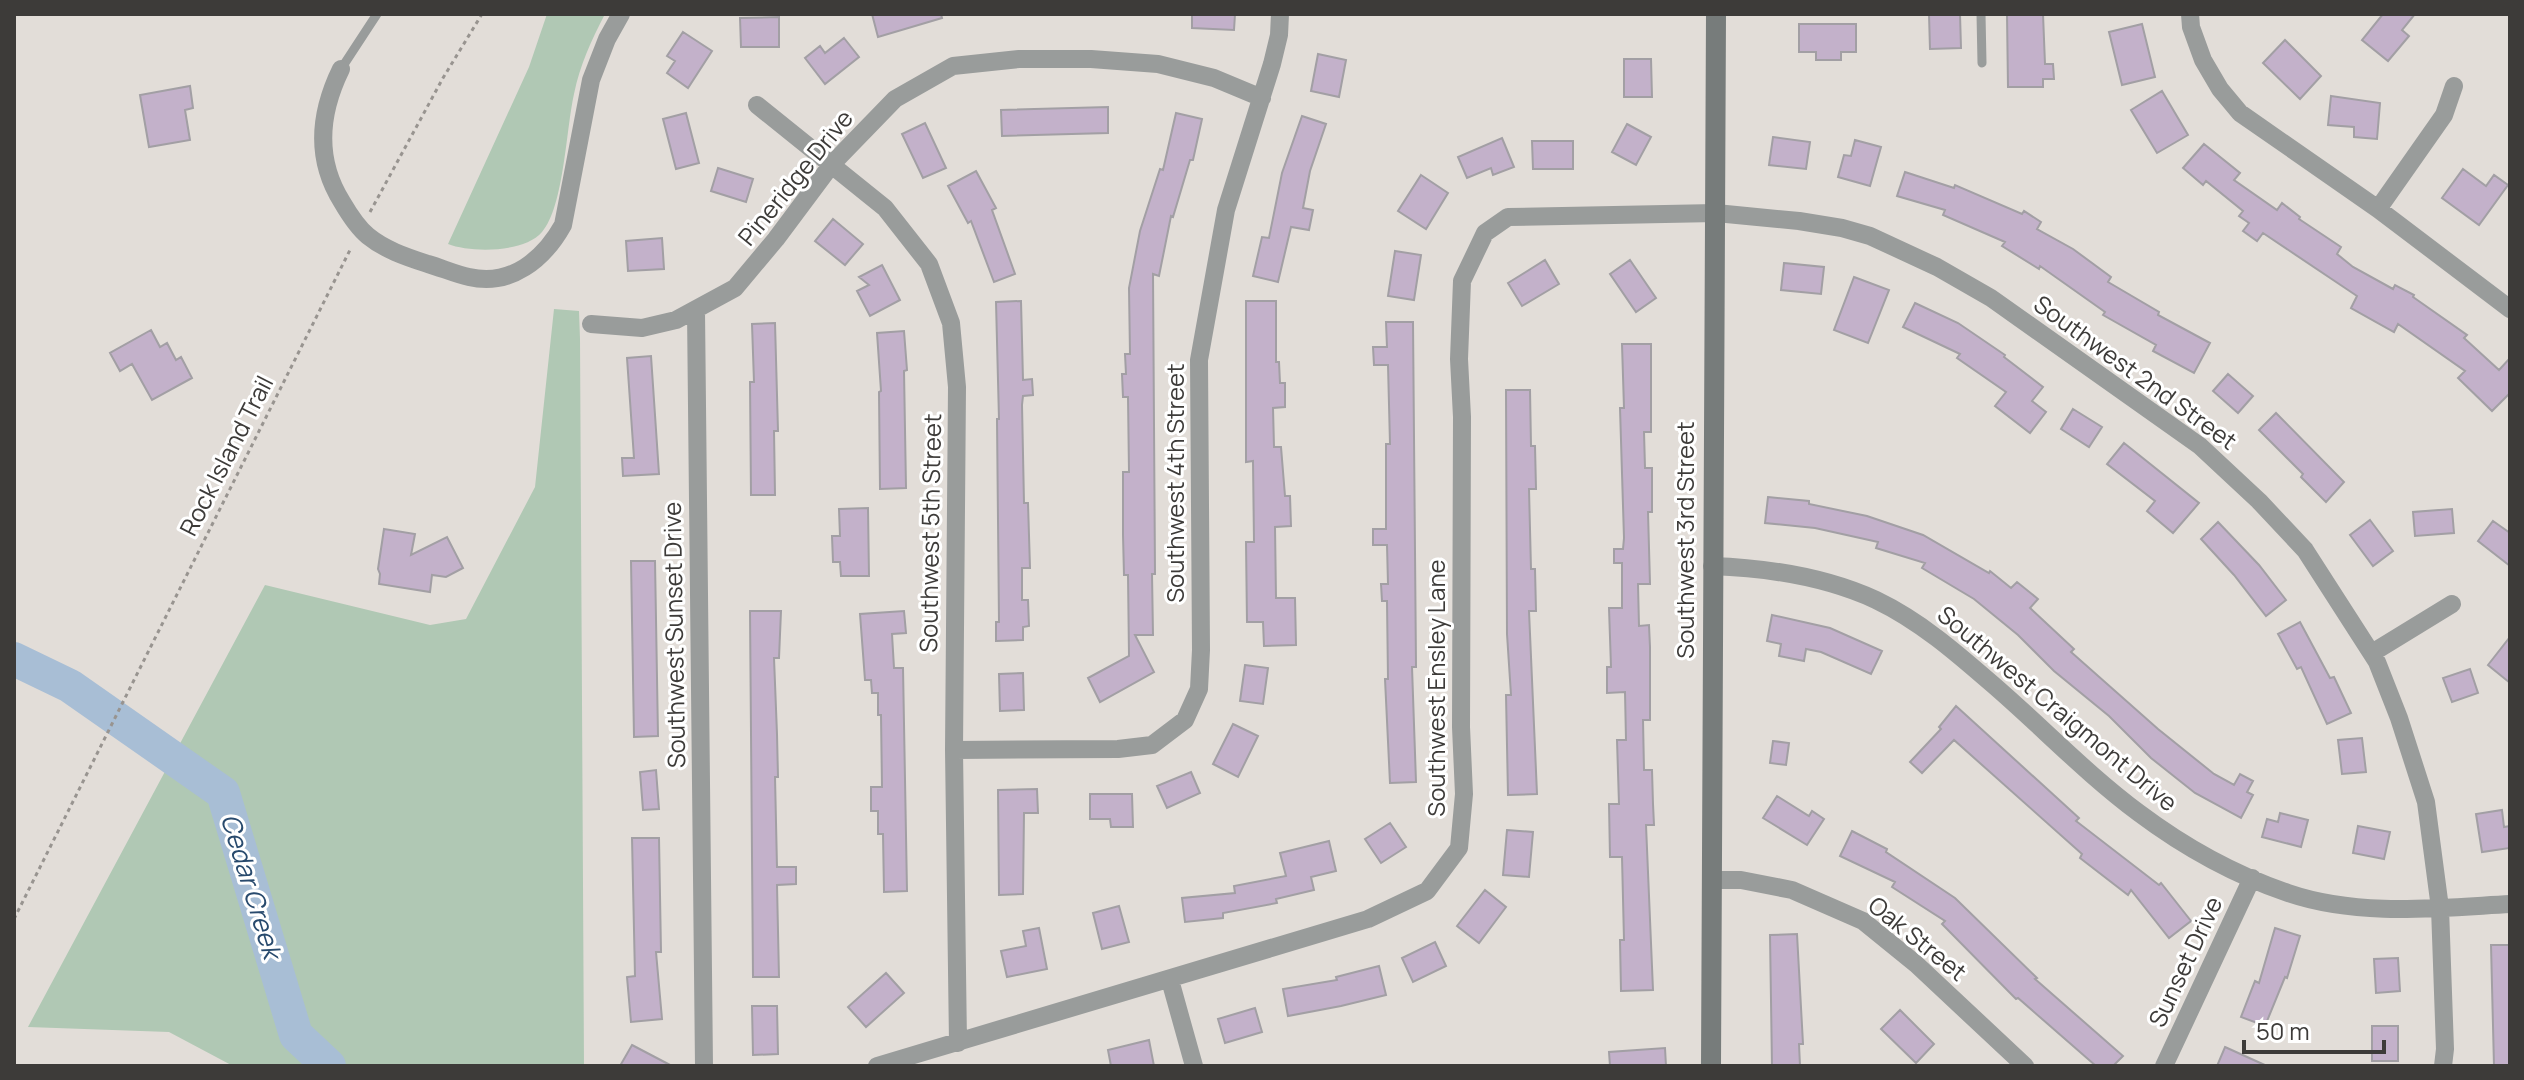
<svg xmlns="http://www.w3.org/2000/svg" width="2524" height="1080" font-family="Manrope,sans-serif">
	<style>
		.green { fill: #b0c8b4 }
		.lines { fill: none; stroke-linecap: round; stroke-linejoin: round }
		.river { stroke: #a8bed5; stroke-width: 34 }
		.building { fill: #c3b1ca; stroke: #a29fa4; stroke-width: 2 }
		.path { stroke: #989490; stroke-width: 3; stroke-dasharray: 4 4; stroke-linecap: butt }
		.service { stroke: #999c9b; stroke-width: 9 }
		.minor { stroke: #999c9b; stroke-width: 18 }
		.secondary { stroke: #777c7b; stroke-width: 20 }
		.labels { text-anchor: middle; stroke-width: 6; stroke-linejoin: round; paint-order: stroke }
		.street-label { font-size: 24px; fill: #3d3b39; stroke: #fff }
		.water-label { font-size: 26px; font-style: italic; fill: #284a6d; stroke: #fff }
	</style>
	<rect width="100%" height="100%" fill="#e2ddd8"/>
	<path class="green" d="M547,14H605C591,41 580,65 574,94C566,129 564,207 542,232C524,253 471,253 448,244L529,67Z
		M554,309L579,311L580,339L584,1066H233L169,1032L28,1027L265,585L430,625L466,619L535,487Z"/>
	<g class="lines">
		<path class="river" d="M14,659L70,686L223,793L296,1035L329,1066"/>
	</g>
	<path class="building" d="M872,14H941L942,18L878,37Z
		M1192,14H1235L1234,30L1192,28Z
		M1929,14H1960L1961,48L1930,49Z
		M2007,14H2043L2045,64H2053L2054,79H2043V87H2008Z
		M2383,14H2415L2402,30L2409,36L2388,61L2362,40Z
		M779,17V47H741L740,18Z
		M1799,24H1856V52H1841V60H1816V52H1799Z
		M2142,24L2155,77L2122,85L2109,32Z
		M683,32L712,51L688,88L667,73L675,61L667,56Z
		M844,38L859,57L825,84L805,58L820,46L825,53Z
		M2285,40L2321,76L2300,99L2263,63Z
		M1318,54L1346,60L1339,97L1311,91Z
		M1624,59H1651L1652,97H1624Z
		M190,86L193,108L185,110L190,140L149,147L140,95Z
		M2162,91L2188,135L2157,153L2131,110Z
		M2331,96L2380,103L2377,139L2354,137V127L2328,125Z
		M1108,107V133L1002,136L1001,110Z
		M686,113L699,163L676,169L663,119Z
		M1176,113L1202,119L1193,160H1190L1173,217L1171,216L1159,276L1153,274L1155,574H1152L1153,635H1135L1154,672L1100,702L1088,678L1129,656L1128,575H1124L1123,535V472H1129L1128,397H1123L1122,374H1126L1125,354H1130L1129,288L1140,231L1160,169L1163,170Z
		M1302,116L1326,124L1310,171L1303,208L1313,210L1309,230L1291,227L1278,282L1253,276L1262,237L1269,238L1282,173Z
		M925,123L946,168L923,178L902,134Z
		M1627,124L1651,137L1636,165L1612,152Z
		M1773,137L1810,142L1806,169L1769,165Z
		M1502,138L1514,167L1493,175L1491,168L1467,178L1458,157Z
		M1855,140L1881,147L1870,186L1838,177L1844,155L1851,156Z
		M1532,141H1573V169H1533Z
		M2204,144L2240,173L2234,180L2277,210L2282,203L2300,217L2299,219L2341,247L2337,254L2353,267L2393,289L2395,285L2414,295L2413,297L2467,335L2464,338L2499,370L2510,358V393L2492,411L2458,378L2465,371L2398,324L2394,332L2351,308L2357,296L2263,233L2257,241L2243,231L2249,223L2239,216L2243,211L2206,181L2203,185L2183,168Z
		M718,168L753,179L746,202L711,191Z
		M2463,169L2486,186L2494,175L2508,185L2479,225L2442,198Z
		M976,171L996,208L992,210L1015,274L994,282L971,221L968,223L948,186Z
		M1905,172L1954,188L1955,185L2022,214L2024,211L2041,222L2037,229L2073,249L2111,277L2108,282L2159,312L2158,315L2210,343L2194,373L2153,351L2156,345L2103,315L2105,312L2040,266L2039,269L2002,246L2005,242L1943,215L1945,210L1897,196Z
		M1421,175L1448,193L1426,229L1398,211Z
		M833,219L863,244L845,265L815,241Z
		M662,238L664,269L628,271L626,241Z
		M1395,251L1421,255L1414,300L1388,296Z
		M1545,260L1559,284L1522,306L1508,283Z
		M1630,260L1656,298L1636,312L1610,274Z
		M1784,263L1824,267L1821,294L1781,290Z
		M882,265L900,300L870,316L857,291L869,285L859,277Z
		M1854,277L1889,290L1868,343L1834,330Z
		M1021,301L1023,380L1032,379L1033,395L1023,396L1022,405L1024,503H1028L1030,568H1022V600H1028L1029,626L1023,627V640L996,641V622H999L997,419H999L996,302Z
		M1246,301H1276V362H1279L1280,383H1285V407L1273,408L1274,447H1281L1285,496H1290L1291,526L1275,527L1276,598H1295L1296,645L1264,646L1263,622H1247L1246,542H1254L1253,461L1246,462Z
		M1915,303L1958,323L2005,355L2004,357L2043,387L2032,401L2046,412L2030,433L1995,406L2006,392L1957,358L1960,354L1903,327Z
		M1386,322H1413L1416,667H1412L1416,782L1390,783L1385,679H1388L1387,601H1382L1381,584H1388L1387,545H1373V529H1386V444H1390L1388,365H1374L1373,347H1387Z
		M775,323L778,431H774L775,495H751L750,382H754L752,324Z
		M151,330L160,347L167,343L176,360L181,357L192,378L152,400L132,364L120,371L110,353Z
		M904,331L907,370L904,371L906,488L880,489L879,392L881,391L877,333Z
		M1622,344H1651V432H1644L1645,468H1652V512H1648L1650,584H1638L1639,626L1649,625L1650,647V720H1643L1644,770H1652L1653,804L1654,825H1646L1653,990L1621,991L1620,940H1624L1622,857H1610L1609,804H1619L1617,740H1626L1625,692L1607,693V667H1611L1609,608H1622V563H1614V549H1623L1624,538L1620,408H1624Z
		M651,356L659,474L623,476L622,458H634L627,358Z
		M2228,374L2253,396L2238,413L2213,391Z
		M1506,390H1530L1531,446H1535L1536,489H1529L1531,569H1535L1536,611H1529L1537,794L1508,795L1506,695H1511L1507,634Z
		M2073,409L2102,427L2089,447L2061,429Z
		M2276,413L2344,482L2326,502L2301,477L2303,474L2259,430Z
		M2124,443L2199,503L2173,533L2147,511L2155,501L2107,464Z
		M1768,497L1809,501V504L1867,516L1923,535L1989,573L1990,571L2011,588L2017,582L2038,599L2030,608L2074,649L2071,652L2158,729L2214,774L2234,785L2240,774L2253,781L2247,792L2253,795L2241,818L2195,793L2151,758L2109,716L2054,671L2018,635L1974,599L1922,568L1925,563L1876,548L1878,542L1815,528L1765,523Z
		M868,508L869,576H841L840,562H833L832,536H840L839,509Z
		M2452,509L2454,533L2415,536L2413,512Z
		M2370,520L2393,551L2373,566L2350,535Z
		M2493,521L2510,533V566L2478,541Z
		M2218,522L2259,565L2286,600L2266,616L2234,575L2201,539Z
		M384,529L415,534L411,555L447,537L463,568L446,577L432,575L430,592L379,584L380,574L378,569Z
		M631,561H655L658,736L634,737Z
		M750,611H781L779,658H774L777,734L778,777H775L777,867H796V884L777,885L779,977H753Z
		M904,611L906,633L892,634L894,668H903L907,891L884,892L883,834H878V811H871V787H882L881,715H878V693H872L871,680H865L860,614Z
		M1772,615L1830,628L1882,651L1871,674L1821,652L1806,649L1804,661L1779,656L1781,644L1767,641Z
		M2300,622L2330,678L2334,677L2351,713L2327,724L2301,667L2297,669L2278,634Z
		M2510,637V683L2488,665Z
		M1245,665L1268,668L1263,704L1240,701Z
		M2470,669L2478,693L2452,702L2443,678Z
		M1023,673L1024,710L1000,711L999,674Z
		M1956,706L2079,818L2076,821L2159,885L2161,883L2191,921L2169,938L2131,890L2128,895L2080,858L2082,854L1954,740L1922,773L1910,762L1941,729L1939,727Z
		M1233,724L1258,736L1238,777L1213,764Z
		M2362,738L2366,772L2342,774L2338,740Z
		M1773,741L1789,743L1786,765L1770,763Z
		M656,770L659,809L643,810L640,772Z
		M1191,772L1200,793L1167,808L1157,786Z
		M1037,789L1038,813H1024L1023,894L999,895L998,790Z
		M1090,794H1132L1133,827H1111L1110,819H1090Z
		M1777,796L1809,816L1812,811L1824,819L1807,845L1763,818Z
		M2502,810L2504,827L2510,826V848L2482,852L2476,814Z
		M2280,813L2308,820L2301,847L2262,837L2267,819L2278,822Z
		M1390,823L1406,847L1381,863L1365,839Z
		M2358,826L2390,832L2384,859L2353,853Z
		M1507,830L1533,832L1529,877L1503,875Z
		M1852,831L1887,849L1886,852L1955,898L2037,978L2035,979L2123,1056L2113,1066H2096L2018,998L2016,999L1942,924L1945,921L1892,887L1895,882L1840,856Z
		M632,838H659L661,952H656L662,1019L631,1022L627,977L635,976Z
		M1329,841L1336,871L1311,877L1314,890L1276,899L1277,903L1223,913V918L1185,922L1182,898L1235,893L1234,886L1286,876L1280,853Z
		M1485,890L1506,907L1479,943L1457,926Z
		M1119,906L1129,942L1102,949L1093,913Z
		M1039,928L1047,969L1007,977L1001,951L1026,946L1023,931Z
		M2275,928L2300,936L2287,978L2285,977L2265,1026L2241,1017L2255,981L2259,983Z
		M1797,934L1803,1044H1799L1800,1066H1772L1770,935Z
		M1435,942L1446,966L1413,982L1402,958Z
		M2491,945H2510V1066H2494Z
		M2398,958L2400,991L2376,993L2374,959Z
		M1379,966L1386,995L1341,1006L1288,1016L1283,989L1337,980L1336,977Z
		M886,973L904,993L866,1027L848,1007Z
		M752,1006H777L778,1054L753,1055Z
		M1255,1008L1262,1032L1225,1043L1218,1019Z
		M1900,1010L1934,1044L1916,1063L1881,1029Z
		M2372,1026H2398V1061H2372Z
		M1149,1040L1154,1066H1111L1108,1050Z
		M632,1045L672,1066H620Z
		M2225,1047L2267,1066H2217Z
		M1665,1048L1666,1066H1610L1609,1052Z"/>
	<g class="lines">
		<path class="path" d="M370,212L443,78L482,14
			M14,919L351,248"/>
		<path class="service" d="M1981,14L1982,63
			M341,69L377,14"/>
		<path class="minor" d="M2190,14L2191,27L2203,60L2220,89L2240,113L2378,209L2510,309
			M341,69C319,114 315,159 342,202C349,214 357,227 368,236C385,250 407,257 428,264C442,268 455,274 469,277C511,287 544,259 563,225L591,80L607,39L621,14
			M757,105L885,208L929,264L951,323L957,387L954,750L958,1043
			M2378,209L2444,115L2454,86
			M696,311L704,1066
			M591,324L642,328L676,320L735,288L776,239L832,164L895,99L953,66L1019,59H1091L1158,64L1214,78L1262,98
			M1712,566C1768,568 1824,576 1876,600C1922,622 1960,656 1998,689C2045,730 2089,776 2139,813C2183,846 2235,875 2288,893C2358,917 2437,908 2510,904
			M2372,653L2452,604
			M954,750L1118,749L1152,745L1185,720L1199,689L1201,650L1199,360L1226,210L1272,64L1279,35L1280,14
			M1712,880H1741L1792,890L1863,921L1916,964L2025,1066
			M1170,980L1194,1066
			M877,1066L1368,919L1427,891L1459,848L1464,794L1461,727L1462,417L1459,359L1462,281L1485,233L1508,217L1716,213L1799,221L1842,228L1870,236L1937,267L1991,298L2200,446L2259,501L2305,550L2377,662L2399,718L2426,802L2440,908L2445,1049L2443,1066
			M2164,1066L2252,878"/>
		<path class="secondary" d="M1711,1066L1716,14"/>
	</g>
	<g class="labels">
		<g class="street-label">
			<text transform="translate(796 178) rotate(-51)" y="8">Pineridge Drive</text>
			<text transform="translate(2135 373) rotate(36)" y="8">Southwest 2nd Street</text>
			<text transform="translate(227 456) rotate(-63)" y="8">Rock Island Trail</text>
			<text transform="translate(1176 483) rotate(-90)" y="8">Southwest 4th Street</text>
			<text transform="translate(931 533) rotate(-89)" y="8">Southwest 5th Street</text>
			<text transform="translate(1686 540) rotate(-90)" y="8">Southwest 3rd Street</text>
			<text transform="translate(675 635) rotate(-91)" y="8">Southwest Sunset Drive</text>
			<text transform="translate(1437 688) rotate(-90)" y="8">Southwest Ensley Lane</text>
			<text transform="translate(2057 709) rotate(40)" y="8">Southwest Craigmont Drive</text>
			<text transform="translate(1917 939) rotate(39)" y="8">Oak Street</text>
			<text transform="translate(2186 962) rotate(-65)" y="8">Sunset Drive</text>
		</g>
		<g class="water-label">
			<text transform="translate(251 886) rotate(73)" y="9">Cedar Creek</text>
		</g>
	</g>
	<rect width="2524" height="1080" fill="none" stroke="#3d3b39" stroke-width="32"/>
	<path d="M2244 1040v12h140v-12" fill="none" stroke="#3d3b39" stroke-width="4"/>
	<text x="2256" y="1040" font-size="24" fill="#3d3b39" stroke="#ffffff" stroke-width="6" paint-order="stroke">50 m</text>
</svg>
